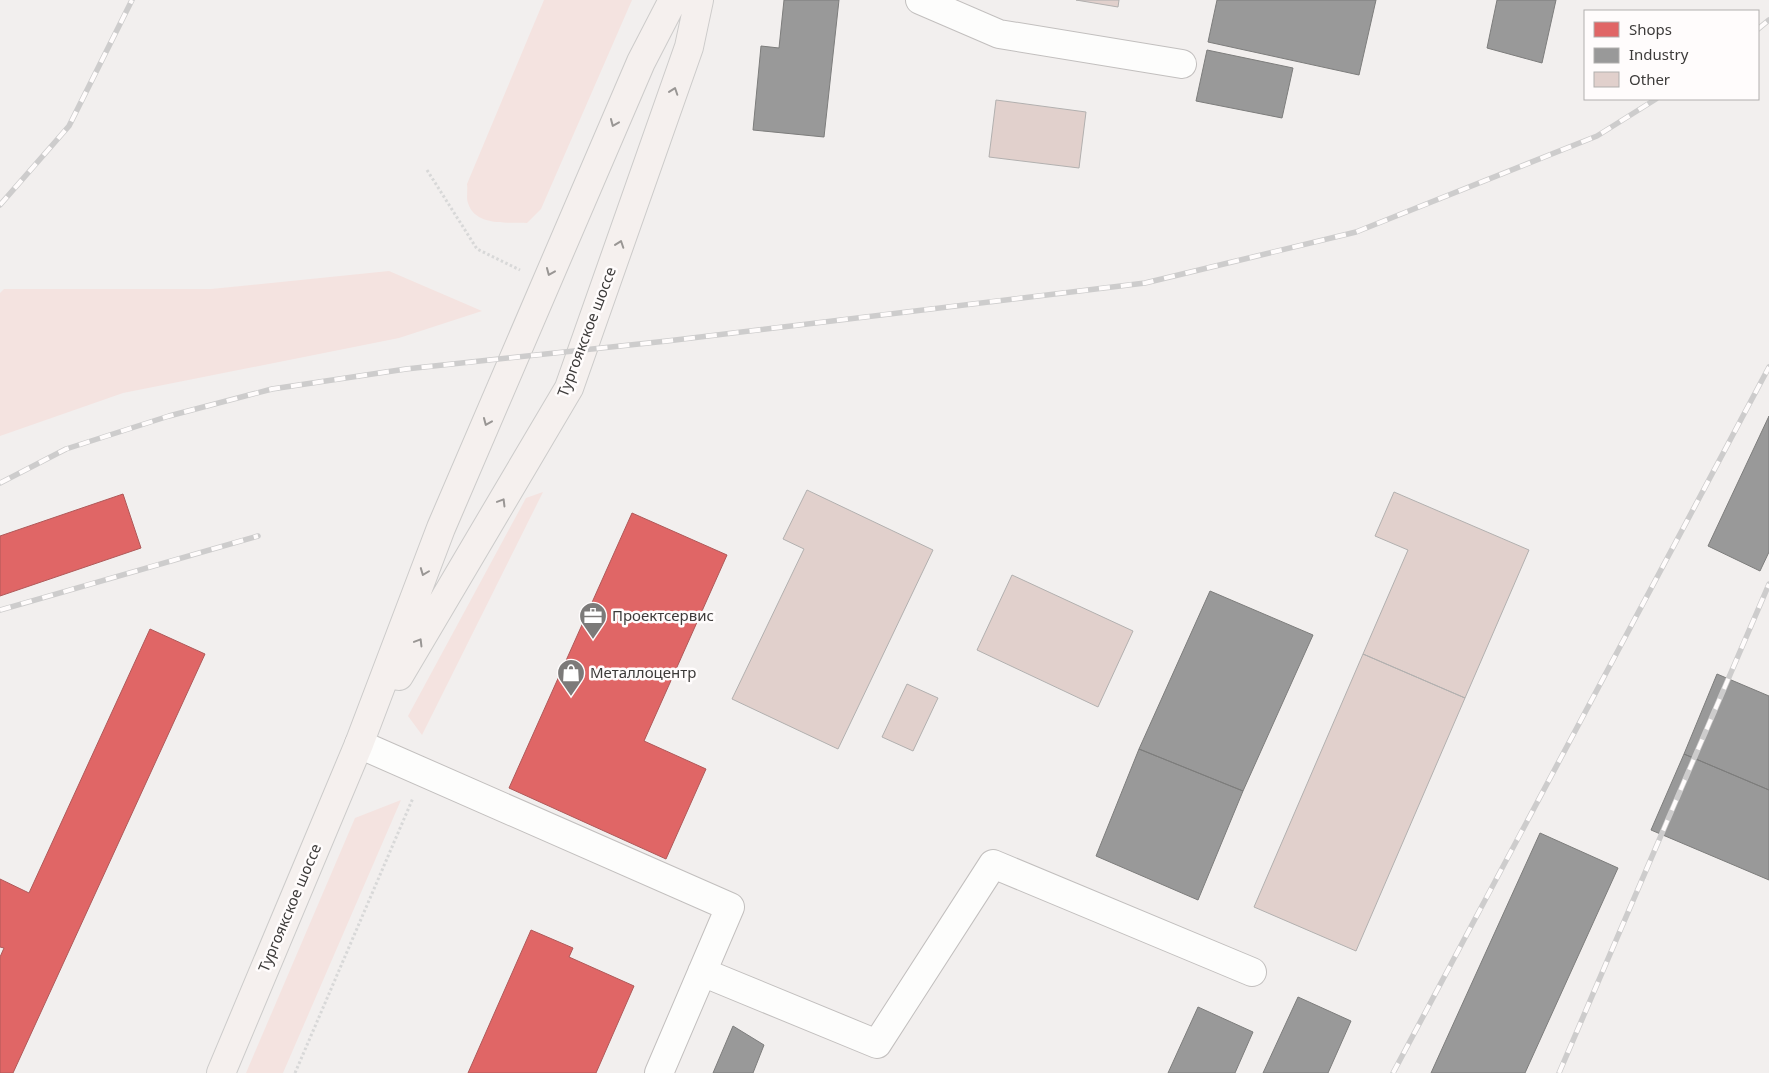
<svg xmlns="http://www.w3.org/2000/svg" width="1769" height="1073" font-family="'Noto Sans',sans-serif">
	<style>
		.green { fill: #f4e3e0 }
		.shops { fill: #e06666; stroke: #af5959 }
		.industry { fill: #999; stroke: #7d7d7c }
		.building { fill: #e1d0cc; stroke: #b2b0af }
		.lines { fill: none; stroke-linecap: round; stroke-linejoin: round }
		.minor-casing { stroke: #c2bfbe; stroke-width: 30 }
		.major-casing { stroke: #cccbca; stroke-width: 30 }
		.path { stroke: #d8d8d8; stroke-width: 3; stroke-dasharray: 2.5 2.5; stroke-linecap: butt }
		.minor { stroke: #fdfdfc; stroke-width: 28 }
		.major { stroke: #f5f0ee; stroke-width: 28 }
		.rail-casing { stroke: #cdcccc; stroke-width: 5.5 }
		.rail { stroke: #fffcfc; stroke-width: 4; stroke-dasharray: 11; stroke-linecap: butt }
		.oneway { stroke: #999694 }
		.labels { text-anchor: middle; stroke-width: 5; stroke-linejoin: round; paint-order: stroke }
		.street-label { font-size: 15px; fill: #3d3b3a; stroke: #fffcfc }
		.poi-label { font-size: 15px; fill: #3d3b3a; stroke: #fffcfc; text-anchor: start }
	</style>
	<rect width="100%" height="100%" fill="#f2efee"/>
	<path class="green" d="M544,0H632L541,209L527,223C509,222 475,227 468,203C466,198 468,189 467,184Z
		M389,271L482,311L399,338L123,393L0,436V293L4,289H211Z
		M543,492L422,735L408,716L526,498Z
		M401,800L283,1073H246L355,818Z"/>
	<path class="shops" d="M123,494L141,548L0,596V536Z
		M632,513L727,555L644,741L706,769L666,859L509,788Z
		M150,629L205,654L13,1073H0V957L4,948L0,947V879L29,893Z
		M531,930L573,948L569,957L634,986L596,1073H468Z"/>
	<path class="industry" d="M784,0H839L824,137L753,130L761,46L779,48Z
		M1217,0H1376L1359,75L1208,42Z
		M1497,0H1556L1542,63L1487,48Z
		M1207,50L1293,68L1282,118L1196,101Z
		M1769,416V552L1760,571L1708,546Z
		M1210,591L1313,635L1243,791L1139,749Z
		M1717,674L1769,696V790L1684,754Z
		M1139,749L1243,791L1198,900L1096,856Z
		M1684,754L1769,790V880L1651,830Z
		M1540,833L1618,868L1525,1073H1431Z
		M1298,997L1351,1021L1328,1073H1263Z
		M1198,1007L1253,1032L1235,1073H1168Z
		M733,1026L764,1045L753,1073H713Z"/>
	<path class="building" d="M1076,0H1119L1118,7Z
		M996,100L1086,112L1079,168L989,157Z
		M807,490L933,550L838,749L732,699L804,549L783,539Z
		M1394,492L1529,550L1465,698L1363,654L1408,550L1375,536Z
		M1012,575L1133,631L1098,707L977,650Z
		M1363,654L1465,698L1356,951L1254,907Z
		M907,684L938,698L913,751L882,737Z"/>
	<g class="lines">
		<defs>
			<path id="minor" d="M920,0L999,34L1182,64
				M359,744L730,907L659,1073
				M702,972L877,1044L993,864L1252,972"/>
			<path id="major" d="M399,676L569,388L689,47L699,0
				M221,1073L359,744L441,528L641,62L673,0"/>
		</defs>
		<use href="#minor" class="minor-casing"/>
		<use href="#major" class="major-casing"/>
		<path class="path" d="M427,170L477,249L520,270
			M295,1073L413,798"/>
		<use href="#minor" class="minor"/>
		<use href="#major" class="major"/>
		<defs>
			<path id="rail" d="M1758,29L1769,20
				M0,205L69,126L132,0
				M0,483L66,449L169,416L272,389L406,369L667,341L1145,283L1356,232L1597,136L1656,99
				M0,610L258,536
				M1393,1073L1769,367
				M1559,1073L1769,584"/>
		</defs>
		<use href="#rail" class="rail-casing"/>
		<use href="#rail" class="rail"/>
	</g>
	<defs><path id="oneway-chevron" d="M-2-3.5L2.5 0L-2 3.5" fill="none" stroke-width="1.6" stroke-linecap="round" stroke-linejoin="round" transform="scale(1.25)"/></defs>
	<g class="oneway">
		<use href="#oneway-chevron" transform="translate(674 91) rotate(-71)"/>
		<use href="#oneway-chevron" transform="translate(614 123) rotate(113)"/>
		<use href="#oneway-chevron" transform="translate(620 244) rotate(-71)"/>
		<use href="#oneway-chevron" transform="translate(550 272) rotate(113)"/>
		<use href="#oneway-chevron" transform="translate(487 422) rotate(113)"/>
		<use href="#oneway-chevron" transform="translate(502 502) rotate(-59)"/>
		<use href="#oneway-chevron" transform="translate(424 572) rotate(111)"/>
		<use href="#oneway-chevron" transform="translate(419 642) rotate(-59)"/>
	</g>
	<defs>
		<symbol id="office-pin" viewBox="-11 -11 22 30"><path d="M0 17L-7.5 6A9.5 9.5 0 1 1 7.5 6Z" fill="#7c7a79" stroke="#fffcfc"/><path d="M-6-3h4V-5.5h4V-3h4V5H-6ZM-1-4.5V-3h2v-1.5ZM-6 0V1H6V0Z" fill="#fff"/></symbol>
		<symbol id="shop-pin" viewBox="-11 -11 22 30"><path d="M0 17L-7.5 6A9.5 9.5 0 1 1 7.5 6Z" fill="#7c7a79" stroke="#fffcfc"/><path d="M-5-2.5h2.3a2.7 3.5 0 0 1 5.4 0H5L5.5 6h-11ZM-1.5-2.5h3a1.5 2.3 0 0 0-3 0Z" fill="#fff"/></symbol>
	</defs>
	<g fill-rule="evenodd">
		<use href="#office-pin" x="577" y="600" width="32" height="43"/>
		<use href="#shop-pin" x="555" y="657" width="32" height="43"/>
	</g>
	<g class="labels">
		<g class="street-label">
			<text transform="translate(587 332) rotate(-69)" y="5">Тургоякское шоссе</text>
			<text transform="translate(290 908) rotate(-67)" y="5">Тургоякское шоссе</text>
		</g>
		<g class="poi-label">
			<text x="612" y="621">Проектсервис</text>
			<text x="590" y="678">Металлоцентр</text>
		</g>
	</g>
	<rect x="1584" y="10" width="175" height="90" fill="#fffcfc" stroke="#b1afae"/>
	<rect x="1594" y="22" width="25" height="15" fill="#e06666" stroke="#b1afae"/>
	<text x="1629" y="35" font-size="15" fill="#3d3b3a">Shops</text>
	<rect x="1594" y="48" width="25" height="15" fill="#999999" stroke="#b1afae"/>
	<text x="1629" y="60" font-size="15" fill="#3d3b3a">Industry</text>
	<rect x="1594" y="72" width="25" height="15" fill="#e1d0cc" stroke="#b1afae"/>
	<text x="1629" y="85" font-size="15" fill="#3d3b3a">Other</text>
</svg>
